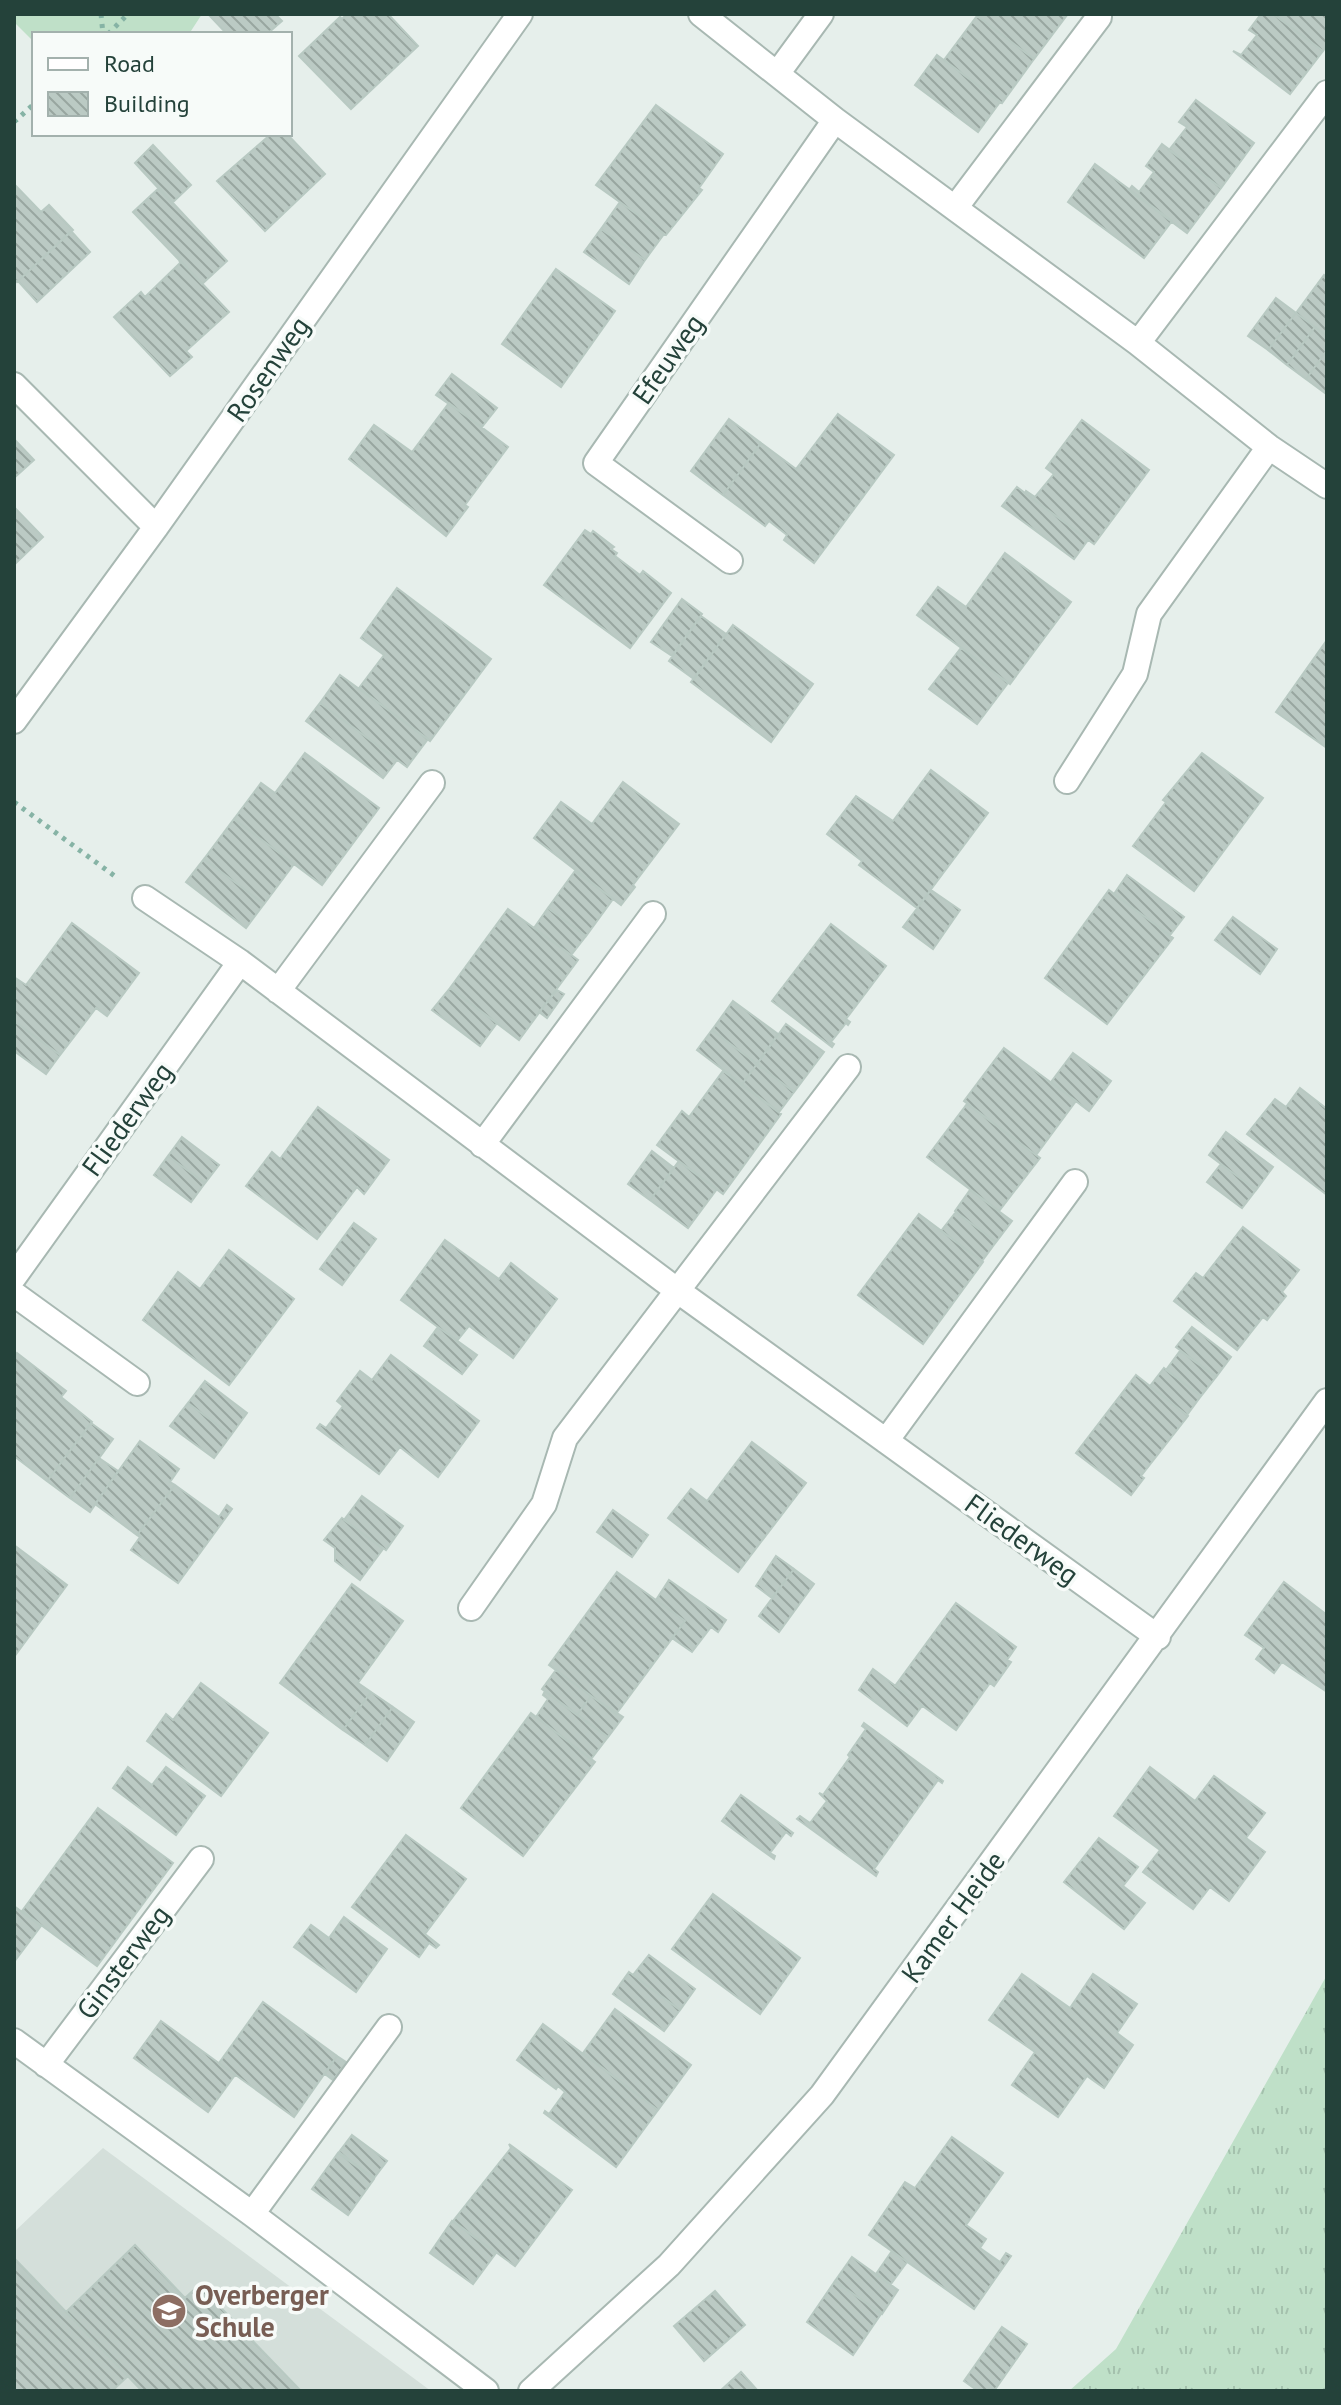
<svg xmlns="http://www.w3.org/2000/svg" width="1341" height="2405" font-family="'PT Sans',sans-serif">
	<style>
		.built { fill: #d4dfda }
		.grass { fill: url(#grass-tufts) }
		.green { fill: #bfe0c8 }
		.building { fill: url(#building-back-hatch); stroke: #b8c9c2; stroke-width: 2 }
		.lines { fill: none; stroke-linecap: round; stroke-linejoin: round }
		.minor-casing { stroke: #a8b8b2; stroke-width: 28 }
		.path { stroke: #86b3a5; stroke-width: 5; stroke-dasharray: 4 6; stroke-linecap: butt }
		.minor { stroke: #fff; stroke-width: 24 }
		.labels { text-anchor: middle; stroke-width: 7; stroke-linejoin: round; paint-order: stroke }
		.street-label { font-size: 28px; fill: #24423a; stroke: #f7fbf9 }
		.education-label { font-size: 28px; font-weight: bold; fill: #785e54; stroke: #f7fbf9; text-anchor: start }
	</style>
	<defs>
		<pattern id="grass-tufts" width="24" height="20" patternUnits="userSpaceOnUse" patternTransform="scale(2)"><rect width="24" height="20" fill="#bfe0c8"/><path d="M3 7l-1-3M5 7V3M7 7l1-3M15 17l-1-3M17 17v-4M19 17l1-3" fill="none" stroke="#a4c1ad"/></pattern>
		<pattern id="building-back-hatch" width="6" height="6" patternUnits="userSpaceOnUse" patternTransform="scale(2)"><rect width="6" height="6" fill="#bbcac4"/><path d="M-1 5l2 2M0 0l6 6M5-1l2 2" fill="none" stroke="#98a6a0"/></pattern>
	</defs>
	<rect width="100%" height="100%" fill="#e6efeb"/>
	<path class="built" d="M103,2148L431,2391H14V2232Z"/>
	<path class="grass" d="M1327,1975V2391H1069L1116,2349Z"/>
	<path class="green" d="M14,14H202L189,34H34V42L14,22Z"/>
	<path class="building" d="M208,14H275L282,21L267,34H227Z
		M347,14H388L418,46L351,109L299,56L340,17L342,19Z
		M979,14H1066L1067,15L1034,59L977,16Z
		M1261,14H1273L1323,51L1290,94L1233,51L1241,55L1257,35L1249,30Z
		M1273,14H1327V45L1323,51Z
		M977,16L1034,59L1002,103L944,60Z
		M937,55L1000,102L978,132L915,85Z
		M1196,100L1254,143L1221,188L1169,150L1187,127L1179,122Z
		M656,105L723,154L699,188L702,190L666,235L596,185Z
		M271,134H287L325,174L265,231L217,181Z
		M1162,144L1221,188L1187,233L1129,190L1132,186L1139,192L1154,172L1146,166Z
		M153,145L191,185L172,203L135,163Z
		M1095,164L1172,221L1144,258L1068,202Z
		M14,184L41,212L49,205L73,230L17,282L14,278Z
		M159,188L227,261L202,284L133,212Z
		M620,202L664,234L645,260L601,229Z
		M601,229L645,260L629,284L584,252Z
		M71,231L90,252L37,302L18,281Z
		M179,259L229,312L186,351L192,357L170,376L114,317L141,292L145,297L180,263Z
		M556,269L615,311L561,387L502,344Z
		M1324,275L1327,278V336L1296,313Z
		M1276,298L1296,313L1268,350L1248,336Z
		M1296,313L1315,327L1287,365L1268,350Z
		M1315,327L1327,336V350L1306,379L1287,365Z
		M1327,350V390L1325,393L1306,379Z
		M452,374L497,408L482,427L436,395Z
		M449,403L508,447L465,505L468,507L446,536L349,459L374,425L412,452Z
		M838,414L894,455L814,563L784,540L787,535L769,521L765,526L723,495L761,443L796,469Z
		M729,419L761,443L723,495L691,471Z
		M1082,420L1149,470L1094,544L1025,493L1026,491L1035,497L1054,474L1046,468Z
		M14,439L34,460L14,478Z
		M1017,487L1088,540L1074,559L1002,506Z
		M14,507L43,537L14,565Z
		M585,530L591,534L593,531L614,547L611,549L617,553L615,556L640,575L643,571L671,593L630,648L544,585Z
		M1005,553L1071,602L1010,684L917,615L938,587L966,607Z
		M397,588L491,659L430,741L359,688L384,655L361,638Z
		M682,599L702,614L672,656L651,642Z
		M701,616L726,634L694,679L669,661Z
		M733,625L813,684L771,742L691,682Z
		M1327,640V748L1276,712Z
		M961,648L1008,683L977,724L929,689Z
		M340,675L428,739L407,767L320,703Z
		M320,703L397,760L383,778L306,721Z
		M305,753L379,808L322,885L234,819L261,783L275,793Z
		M1202,753L1263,798L1194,891L1133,846L1166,802L1163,800Z
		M931,770L988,813L917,908L859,865L862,861L827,834L856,796L893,821Z
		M623,782L679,824L633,885L635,887L621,905L534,838L561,802L592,824Z
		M234,819L294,864L264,904L204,859Z
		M204,859L264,904L246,928L186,882Z
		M575,871L613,899L586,936L548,908Z
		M1127,875L1184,917L1170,935L1114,894Z
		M931,890L960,910L933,949L903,927Z
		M1109,890L1173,938L1107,1024L1045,978Z
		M548,908L586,936L571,955L534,928Z
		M508,909L578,960L519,1040L450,988Z
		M1233,917L1277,949L1260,974L1215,940Z
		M72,923L139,973L107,1016L96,1008L60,1055L14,1021V977L26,985Z
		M831,924L886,966L846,1019L850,1022L848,1025L846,1023L831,1042L834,1044L832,1047L772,1001Z
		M450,988L497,1023L480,1046L432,1010Z
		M557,990L564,994L547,1018L539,1012Z
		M733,1001L778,1034L757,1064L712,1030Z
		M14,1021L60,1055L46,1074L14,1051Z
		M786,1024L824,1052L794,1092L757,1064Z
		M712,1030L757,1064L742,1084L697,1050Z
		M1004,1048L1076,1101L1036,1155L964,1101Z
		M1073,1053L1111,1081L1089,1111L1051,1082Z
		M757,1064L794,1092L779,1112L742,1084Z
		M723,1071L781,1114L723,1194L657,1145L682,1111L689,1117Z
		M1300,1088L1327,1109V1195L1247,1134L1275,1099L1286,1107Z
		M967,1104L1040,1158L999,1211L927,1157Z
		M318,1107L389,1160L364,1194L357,1187L317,1239L246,1186L272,1152L280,1159Z
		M1226,1132L1273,1167L1256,1190L1209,1155Z
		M182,1137L219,1165L205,1183L168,1156Z
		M652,1151L674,1168L650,1200L628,1184Z
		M168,1156L205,1183L191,1202L154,1175Z
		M679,1161L717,1189L688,1228L650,1200Z
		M1221,1164L1256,1190L1242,1208L1207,1182Z
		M970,1190L1012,1221L996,1242L955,1211Z
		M956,1212L996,1242L982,1261L941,1231Z
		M919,1214L983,1262L923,1344L858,1295Z
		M354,1223L376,1239L342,1285L320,1269Z
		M1243,1227L1299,1270L1282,1292L1286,1296L1267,1320L1263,1317L1237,1350L1174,1301L1196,1273L1203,1278Z
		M445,1240L499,1279L511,1263L557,1299L513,1358L469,1326L457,1341L401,1300Z
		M229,1250L294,1299L229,1385L143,1320L178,1272L200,1289Z
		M438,1327L477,1355L462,1374L424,1346Z
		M1192,1327L1231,1357L1216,1377L1176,1347Z
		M1180,1351L1216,1377L1201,1396L1166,1370Z
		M17,1353L66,1391L61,1397L92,1422L47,1481L14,1456V1357Z
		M391,1355L479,1421L438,1477L400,1447L379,1474L317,1428L320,1424L326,1428L343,1406L337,1401L360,1371L372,1380Z
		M1164,1368L1201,1396L1187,1415L1150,1386Z
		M1136,1375L1188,1416L1141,1476L1144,1478L1131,1495L1076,1453Z
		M205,1381L247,1413L231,1435L188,1403Z
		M188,1403L231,1435L214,1458L170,1426Z
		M91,1423L113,1439L70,1498L47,1481Z
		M140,1441L179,1469L170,1482L175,1485L137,1535L95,1504Z
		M752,1442L806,1483L738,1572L668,1518L691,1489L707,1501Z
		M99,1458L118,1471L90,1512L70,1498Z
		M175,1485L219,1517L227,1505L232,1509L178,1583L131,1550L140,1537L137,1535Z
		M362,1496L403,1526L386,1550L344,1520Z
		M613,1510L648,1535L632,1557L597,1532Z
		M342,1518L383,1549L360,1580L335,1561V1548L324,1540Z
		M14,1545L67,1585L14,1657Z
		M776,1556L794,1569L772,1598L756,1586Z
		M794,1569L814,1584L779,1632L759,1616Z
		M617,1572L685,1621L616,1714L549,1665Z
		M669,1580L726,1620L718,1632L711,1627L692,1652L672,1638L685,1621L656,1600Z
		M1284,1582L1327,1615V1692L1282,1662L1274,1673L1256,1659L1264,1648L1245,1635Z
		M352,1584L403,1621L358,1683L371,1692L343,1730L280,1683Z
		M956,1603L1016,1647L1007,1660L1011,1662L994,1686L990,1683L956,1730L895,1686Z
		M873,1669L922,1706L907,1726L859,1690Z
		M556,1670L591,1696L577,1715L542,1689Z
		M201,1683L268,1733L221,1796L147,1741L166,1714L173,1720Z
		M545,1691L608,1737L591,1759L536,1717L548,1699L543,1695Z
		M371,1692L393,1707L365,1745L343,1730Z
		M591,1696L623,1717L608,1737L577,1715Z
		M393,1707L414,1722L387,1761L365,1745Z
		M531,1713L595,1762L523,1856L461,1808Z
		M864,1723L943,1781L942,1783L938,1780L874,1869L878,1872L876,1876L797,1819L800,1816L810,1823L827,1801L819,1793L823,1795L850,1757L848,1755L866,1729L862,1726Z
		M128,1767L152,1785L166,1767L205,1796L176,1835L113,1788Z
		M1150,1767L1195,1801L1214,1776L1265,1813L1246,1838L1265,1852L1229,1901L1210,1887L1193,1909L1143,1872L1160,1850L1114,1816Z
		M741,1795L793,1833L791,1836L786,1832L770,1853L775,1856L774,1859L722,1821Z
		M98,1808L173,1863L97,1966L22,1911Z
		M406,1835L466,1879L425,1934L439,1945L436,1948L429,1943L419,1957L352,1907Z
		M1099,1838L1138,1867L1123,1886L1145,1903L1124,1929L1064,1882Z
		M713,1894L800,1958L760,2014L672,1949Z
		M14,1906L41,1926L14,1962Z
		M344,1917L387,1949L356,1992L294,1947L311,1925L329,1938Z
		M649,1955L695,1989L680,2010L633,1975Z
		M629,1972L680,2010L664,2031L613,1994Z
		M1022,1974L1070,2008L1093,1974L1137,2004L1117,2033L1133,2045L1104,2088L1087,2076L1058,2117L1012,2085L1035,2052L989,2020Z
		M263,2002L337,2056L294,2117L219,2063Z
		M615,2009L691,2065L658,2110L583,2053Z
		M161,2021L235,2075L208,2112L134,2058Z
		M543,2024L658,2110L616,2167L544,2113L545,2111L549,2114L565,2092L558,2086L556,2089L517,2060Z
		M337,2056L346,2062L333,2080L325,2074Z
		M352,2135L387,2161L374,2178L339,2152Z
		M952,2137L1003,2173L966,2225L986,2239L980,2248L1000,2262L1006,2253L1011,2256L974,2309L869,2235L905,2182L915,2188Z
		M509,2144L572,2190L515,2266L453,2221L511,2148Z
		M338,2153L374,2179L348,2215L312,2189Z
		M452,2221L496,2253L473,2284L430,2253Z
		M135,2245L185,2298L199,2285L301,2391H142L66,2312Z
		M892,2251L907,2262L891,2284L876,2274Z
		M852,2257L898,2290L882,2314L835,2281Z
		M15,2259L128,2376L112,2391H14Z
		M835,2281L881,2314L853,2355L807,2322Z
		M715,2291L745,2325L704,2361L674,2326Z
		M1002,2327L1027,2344L994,2391H978L964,2381Z
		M741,2372L758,2391H720Z"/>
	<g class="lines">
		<defs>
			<path id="minor" d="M701,14L835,120L1138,343L1269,447L1327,486
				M777,74L821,14
				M955,208L1099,17
				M1138,343L1327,93
				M14,385L156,527
				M730,561L596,463L835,120
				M14,721L156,527L520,14
				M1067,781L1135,674L1149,614L1269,447
				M145,898L240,962L678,1291L1158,1637
				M278,991L432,783
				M482,1145L653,914
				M14,1277L240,962
				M14,1294L137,1383
				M886,1441L1075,1182
				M471,1608L544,1504L565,1438L848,1067
				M14,2041L252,2214L486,2391
				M46,2065L201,1859
				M252,2214L389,2027
				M531,2391L669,2265L822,2095L1327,1401"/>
		</defs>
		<use href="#minor" class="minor-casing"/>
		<path class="path" d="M101,14L103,34
			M108,34L128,14
			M14,122L34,104
			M14,802L116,877"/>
		<use href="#minor" class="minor"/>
	</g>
	<defs>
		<symbol id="school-disc" viewBox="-11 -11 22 22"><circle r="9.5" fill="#8d6e63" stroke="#f7fbf9"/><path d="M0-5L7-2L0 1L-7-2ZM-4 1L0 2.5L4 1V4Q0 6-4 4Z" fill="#fff"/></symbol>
	</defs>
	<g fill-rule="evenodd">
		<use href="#school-disc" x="149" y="2291" width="40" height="40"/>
	</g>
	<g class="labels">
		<g class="street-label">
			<text transform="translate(668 359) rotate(-55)" y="10">Efeuweg</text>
			<text transform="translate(268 369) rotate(-55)" y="10">Rosenweg</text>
			<text transform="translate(127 1119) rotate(-54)" y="10">Fliederweg</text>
			<text transform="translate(1022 1539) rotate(36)" y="10">Fliederweg</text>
			<text transform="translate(953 1917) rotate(-54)" y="10">Kamer Heide</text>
			<text transform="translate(123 1962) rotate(-53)" y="10">Ginsterweg</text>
		</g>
		<g class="education-label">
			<text x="195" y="2305">Overberger<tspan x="195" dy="32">Schule</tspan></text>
		</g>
	</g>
	<rect width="1341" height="2405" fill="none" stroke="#24423a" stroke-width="32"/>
	<rect x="32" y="32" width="260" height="104" fill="#f7fbf9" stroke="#a3b1ad" stroke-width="2"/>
	<rect x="48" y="58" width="40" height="12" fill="#ffffff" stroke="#a3b1ad" stroke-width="2"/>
	<text x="104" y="72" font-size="24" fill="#24423a">Road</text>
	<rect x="48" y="92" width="40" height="24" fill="url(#building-back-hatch)" stroke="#a3b1ad" stroke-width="2"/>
	<text x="104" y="112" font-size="24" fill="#24423a">Building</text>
</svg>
